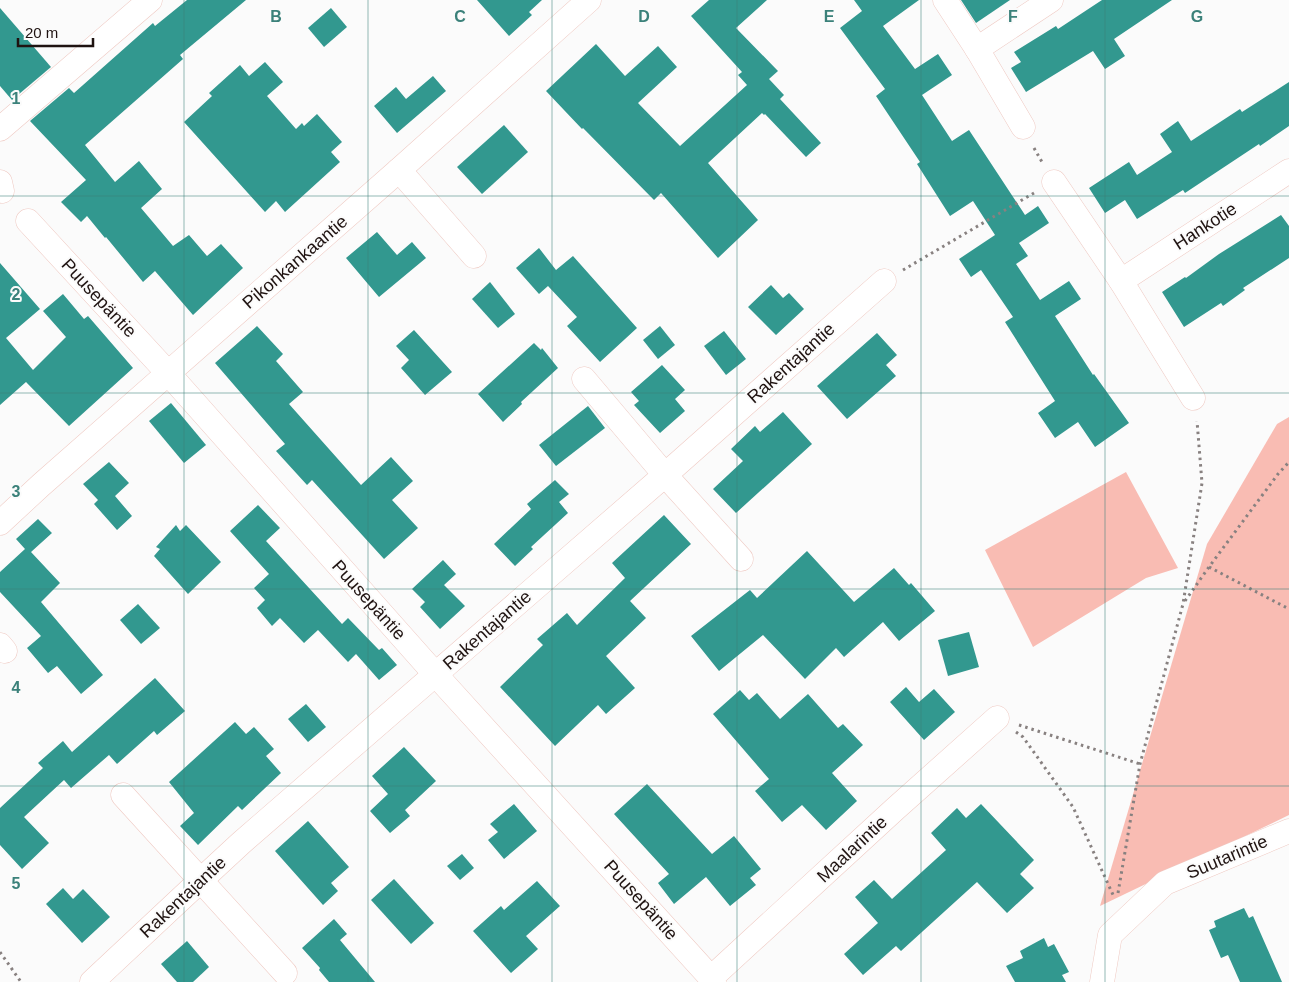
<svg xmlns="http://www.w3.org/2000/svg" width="1289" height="982" viewBox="0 0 1289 982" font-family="Helvetica,sans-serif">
	<rect width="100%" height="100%" fill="#fbfbfb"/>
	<!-- green -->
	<g fill="#f9bcb3">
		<polygon points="1289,417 1289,815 1100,906 1207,544 1277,424"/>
		<polygon points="1126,472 1178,568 1146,578 1033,647 985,550"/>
	</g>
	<!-- building -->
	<g fill="#32988f">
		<polygon points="187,0 246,0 180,55 183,59 85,145 115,182 139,161 162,189 141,208 173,246 189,235 207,256 221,244 243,268 193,315 155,271 143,282 106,237 105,238 87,216 81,222 61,202 86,180 30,121 69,88 74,93 153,23 155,26"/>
		<polygon points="477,0 542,0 529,12 532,15 509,36"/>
		<polygon points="709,0 767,0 736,28 778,71 769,79 784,95 780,99 821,143 806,157 765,114 764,115 762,113 708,163 758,220 718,258 661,193 654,200 583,128 582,129 546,91 596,44 625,76 658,46 677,67 638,103 680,146 747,85 738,75 742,72 691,16"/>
		<polygon points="854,0 919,0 883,26 915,69 938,54 952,75 922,95 952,141 969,130 1025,215 1038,206 1049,223 1019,243 1028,256 1016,264 1040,300 1069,281 1081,299 1055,316 1093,375 1094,374 1129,423 1095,447 1078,422 1055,438 1038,413 1055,401 1005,322 1013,317 981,270 971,277 959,259 995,235 973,201 950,216 917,164 920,162 876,96 885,89 840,28 862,11"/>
		<polygon points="961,0 1010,0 976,23"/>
		<polygon points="1102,0 1172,0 1114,39 1125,56 1105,69 1093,51 1026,92 1011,68 1021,62 1014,52 1056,26 1058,29"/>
		<polygon points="0,8 51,67 12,100 0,86"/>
		<polygon points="331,8 347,27 324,47 308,28"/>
		<polygon points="265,62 283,82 267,96 296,129 302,123 304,126 317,114 342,142 331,152 340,162 285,212 276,201 265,212 184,122 212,96 209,93 240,65 249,76"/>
		<polygon points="433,76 446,91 397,133 374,106 396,87 406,99"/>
		<polygon points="1289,82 1289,126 1260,146 1259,144 1185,193 1183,190 1137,219 1125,200 1105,213 1089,188 1129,162 1137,175 1172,152 1160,134 1178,121 1191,141 1240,109 1242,112"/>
		<polygon points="504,125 528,152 482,194 457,167"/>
		<polygon points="1281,215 1289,226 1289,258 1243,288 1245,290 1223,306 1221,303 1184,327 1162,292 1185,277 1186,278 1219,254"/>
		<polygon points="377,232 397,255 412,242 426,258 379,297 346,258"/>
		<polygon points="539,248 556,270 573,256 637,328 600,362 567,326 577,317 548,286 539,294 516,268"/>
		<polygon points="0,263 40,309 6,338 33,370 66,337 43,311 63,294 84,319 88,316 133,368 69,426 26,382 0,405"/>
		<polygon points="490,282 515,314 498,328 472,299"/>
		<polygon points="771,285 783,298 789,293 804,309 776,335 748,307"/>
		<polygon points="257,326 283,354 276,361 303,392 289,404 361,485 391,457 413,481 392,500 418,528 384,559 312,480 307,485 276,451 285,444 215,363"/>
		<polygon points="660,326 675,345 658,359 643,340"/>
		<polygon points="414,330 452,372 425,395 401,368 409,360 396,346"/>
		<polygon points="724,331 746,359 726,375 704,346"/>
		<polygon points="877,333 897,355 886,365 896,376 847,419 817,386"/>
		<polygon points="534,343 541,350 542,348 558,368 521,402 522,404 503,422 478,394"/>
		<polygon points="662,365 685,390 675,399 685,411 660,433 634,405 639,401 631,392"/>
		<polygon points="171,403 206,445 184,463 149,421"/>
		<polygon points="588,406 605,428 556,466 539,445"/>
		<polygon points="783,412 812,444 736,513 713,489 743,461 731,449 755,426 760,432"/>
		<polygon points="109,462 129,483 115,496 132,516 117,530 94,504 98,500 83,484"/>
		<polygon points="555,480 569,494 559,502 568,513 531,547 533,549 515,566 494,544 531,509 527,504"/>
		<polygon points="258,505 280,528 266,541 342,624 348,618 379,650 382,648 397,665 379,680 356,654 348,662 318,630 304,643 280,618 272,626 257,608 265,600 254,588 269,574 230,531"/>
		<polygon points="664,515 691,544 630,601 646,618 606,656 635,688 606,714 598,705 555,746 500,687 543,645 537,639 567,613 577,625 625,578 612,563"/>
		<polygon points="38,519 52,533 31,552 60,583 41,602 103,675 81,694 57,666 48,673 27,648 41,636 0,592 0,572 25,549 16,539"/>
		<polygon points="176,525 180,531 186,525 221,562 188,594 154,556 160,549 156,547"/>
		<polygon points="807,551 854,602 894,568 909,585 911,583 935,611 899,641 883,622 844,657 836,648 805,679 763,635 719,671 691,636 750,590 757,598"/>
		<polygon points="443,560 456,574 444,585 465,606 440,629 420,607 425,602 412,589"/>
		<polygon points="138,604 160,628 141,644 120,620"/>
		<polygon points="969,632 979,667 948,676 938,640"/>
		<polygon points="155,678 185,711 157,735 154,731 117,764 109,755 71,788 64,780 24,817 49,843 22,869 0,845 0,808 43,768 38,763 63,741 72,752"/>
		<polygon points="906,687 919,702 934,689 955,712 924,740 890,702"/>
		<polygon points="740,690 749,700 757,693 780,719 808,694 838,728 843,724 863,745 832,773 857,801 826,830 802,805 782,822 755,791 769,779 713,714"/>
		<polygon points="306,704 326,727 308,742 288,719"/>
		<polygon points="235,722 246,734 254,727 274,749 266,756 281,773 242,810 238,806 198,845 180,826 194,813 169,782"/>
		<polygon points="404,747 436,781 405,810 410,816 390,833 370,811 388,794 372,776"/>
		<polygon points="647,784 712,854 734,836 761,869 750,878 756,885 730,906 706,877 674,904 658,883 669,874 614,814"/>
		<polygon points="514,804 537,831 504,859 488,840 498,832 490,824"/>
		<polygon points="981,804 1034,860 1020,874 1034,888 1007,913 977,882 901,951 896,946 863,975 844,954 878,923 855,897 874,880 892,899 946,850 931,833 957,808 966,818"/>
		<polygon points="308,821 349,867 331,883 338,891 323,905 275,851"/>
		<polygon points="462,854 474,868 460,880 447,866"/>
		<polygon points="394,879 434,923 411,944 371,900"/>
		<polygon points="537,881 560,906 526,936 538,949 511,973 473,931 501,906 504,910"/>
		<polygon points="63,888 73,899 83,889 110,917 82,943 46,904"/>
		<polygon points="1244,908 1249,918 1253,916 1282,982 1240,982 1228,955 1221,958 1209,930 1216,927 1214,921"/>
		<polygon points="334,919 347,934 340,940 375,982 329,982 319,970 320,968 302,948"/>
		<polygon points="1044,938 1048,947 1054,944 1069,972 1062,975 1066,982 1015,982 1006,966 1023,958 1020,951"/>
		<polygon points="187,941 209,967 193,982 177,982 161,964"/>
	</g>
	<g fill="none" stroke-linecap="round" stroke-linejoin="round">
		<!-- street casing -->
		<g stroke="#efc9c2" stroke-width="25">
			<g id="street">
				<polyline points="945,0 977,49 1023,127"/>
				<polyline points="977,49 1051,0"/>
				<polyline points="0,129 150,0"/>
				<polyline points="399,170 474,256"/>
				<polyline points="0,182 2,191"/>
				<polyline points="1054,182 1121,281 1193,398"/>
				<polyline points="28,221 168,373 436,675 711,978"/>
				<polyline points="1121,281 1289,171"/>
				<polyline points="584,379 665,475 741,559"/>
				<polyline points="0,523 41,485 399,170 589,0"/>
				<polyline points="0,645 5,651"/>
				<polyline points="123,795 285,973"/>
				<polyline points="92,982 201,880 241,843 665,475 884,281"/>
				<polyline points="714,982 711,978 895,809 997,718"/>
				<polyline points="1102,982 1110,935 1165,883 1289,831"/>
			</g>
		</g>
		<!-- path -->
		<g stroke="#888180" stroke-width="3" stroke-dasharray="2.5 4" stroke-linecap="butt">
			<polyline points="1034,148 1042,162"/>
			<polyline points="903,270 1034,193"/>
			<polyline points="1209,567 1289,609"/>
			<polyline points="1185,601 1209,567 1278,474 1289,462"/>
			<polyline points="1019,725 1140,764"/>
			<polyline points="1016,732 1023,737 1073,807 1114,897"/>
			<polyline points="1118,893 1140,764 1183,604 1202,483 1197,421"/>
			<polyline points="0,952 21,982"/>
		</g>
		<!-- street -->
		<use href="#street" stroke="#fff" stroke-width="24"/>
	</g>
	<!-- grid -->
	<path fill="none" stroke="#3b817a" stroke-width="1" stroke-opacity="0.55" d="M184 0V982M368 0V982M552 0V982M737 0V982M921 0V982M1105 0V982M0 196H1289M0 393H1289M0 589H1289M0 786H1289"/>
	<g text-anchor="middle" stroke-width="4" stroke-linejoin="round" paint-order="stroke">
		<!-- street labels -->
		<g font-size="18" fill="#1f1311" stroke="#fbfbfb">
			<text transform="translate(1205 226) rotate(-33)" y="6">Hankotie</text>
			<text transform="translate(295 262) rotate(-41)" y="6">Pikonkankaantie</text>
			<text transform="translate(99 298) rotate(47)" y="6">Puusepäntie</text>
			<text transform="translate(791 363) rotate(-42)" y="6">Rakentajantie</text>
			<text transform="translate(369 600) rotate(48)" y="6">Puusepäntie</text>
			<text transform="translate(487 630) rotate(-41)" y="6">Rakentajantie</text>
			<text transform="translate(852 849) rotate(-43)" y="6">Maalarintie</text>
			<text transform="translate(1227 857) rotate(-23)" y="6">Suutarintie</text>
			<text transform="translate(183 897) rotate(-43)" y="6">Rakentajantie</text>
			<text transform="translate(641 900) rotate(48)" y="6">Puusepäntie</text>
		</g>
	</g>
	<g font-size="16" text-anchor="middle" font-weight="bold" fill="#3b817a" stroke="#fbfbfb" stroke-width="4" stroke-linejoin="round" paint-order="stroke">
		<text x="276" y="22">B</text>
		<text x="460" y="22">C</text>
		<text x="644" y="22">D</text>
		<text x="829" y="22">E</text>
		<text x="1013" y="22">F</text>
		<text x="1197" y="22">G</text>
		<text x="16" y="104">1</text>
		<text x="16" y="300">2</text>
		<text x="16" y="497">3</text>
		<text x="16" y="693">4</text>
		<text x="16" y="889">5</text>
	</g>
	<!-- scale -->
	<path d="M18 38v8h75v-8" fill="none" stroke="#1f1311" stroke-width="2.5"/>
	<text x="25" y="38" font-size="15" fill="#1f1311" stroke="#fbfbfb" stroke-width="4" paint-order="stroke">20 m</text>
</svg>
